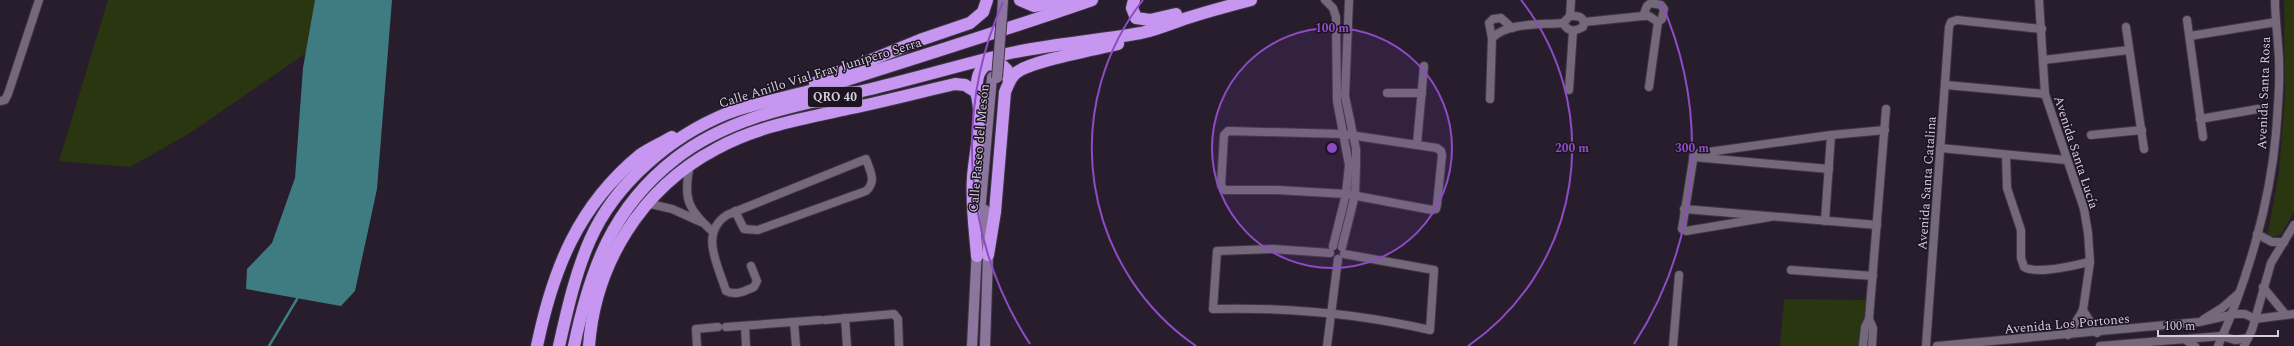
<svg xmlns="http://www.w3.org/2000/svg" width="2294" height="346" viewBox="0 0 2294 346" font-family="Spectral,serif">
	<rect width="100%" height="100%" fill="#271d2d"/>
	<!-- green -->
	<g fill="#2a360f">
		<polygon points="108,0 383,0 190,133 130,167 59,161"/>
		<polygon points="2284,0 2294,0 2294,212 2281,234 2272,238 2268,233 2279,172 2285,96"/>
		<polygon points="1784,299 1867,300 1862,346 1780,346"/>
	</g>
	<!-- water -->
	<polygon fill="#3e7c82" points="315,0 392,0 377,189 355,291 341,306 246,289 247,269 272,243 295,178 303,68"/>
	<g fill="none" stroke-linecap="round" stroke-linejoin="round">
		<!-- stream -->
		<polyline stroke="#3e7c82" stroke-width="2.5" points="269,346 297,299"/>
		<!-- street casing -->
		<g stroke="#3f3744" stroke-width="10">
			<g id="street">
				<polyline points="1325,0 1333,8 1336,17 1337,101 1349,165 1346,194 1333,246"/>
				<polyline points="2039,0 2045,94 2084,209 2088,233 2090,262 2083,310 2068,335"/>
				<path d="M1570 16C1576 16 1581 15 1584 22L1583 27C1574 32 1568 32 1563 23Z"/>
				<polyline points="1570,16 1571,0"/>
				<polyline points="1643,16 1647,6 1651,3 1661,5 1664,9 1662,19 1658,22 1649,87"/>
				<polyline points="2187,20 2203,137"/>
				<polyline points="1584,22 1643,16 1649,16 1658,22"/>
				<polyline points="2126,27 2144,149"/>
				<polyline points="2190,36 2276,22"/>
				<path d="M1492 38C1508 22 1542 25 1563 23"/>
				<polyline points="2043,60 2129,50"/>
				<polyline points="1946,85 2045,94"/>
				<polyline points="1569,90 1573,31"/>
				<polyline points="1387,93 1422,93"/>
				<polyline points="1490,99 1492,38 1489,23 1493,19 1501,18 1512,28"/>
				<polyline points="0,101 5,100 8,94 39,0"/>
				<polyline points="2200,119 2258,109"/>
				<polygon points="1228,131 1343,134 1437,148 1441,151 1442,155 1437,205 1436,209 1432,210 1346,194 1277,190 1224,190 1221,185 1224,135"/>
				<polyline points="2091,135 2142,130"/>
				<polyline points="1417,144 1424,66"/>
				<polyline points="1940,148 2066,160"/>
				<path d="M2006 155 2007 188 2021 230V258L2024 267C2038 275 2073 265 2090 262"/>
				<polyline points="1693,157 1829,169"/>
				<path d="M690 165C683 197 687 209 712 231"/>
				<polyline points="646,203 672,209 701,222"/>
				<polyline points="1684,209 1877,225"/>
				<path d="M735 211 744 229 758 230 866 191C877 181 870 171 866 159L727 215C699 233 718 265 726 291 736 296 745 291 754 287L757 281 751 266"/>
				<polyline points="1770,217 1686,231 1682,229 1694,154 1831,135 1885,130"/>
				<polyline points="1825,221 1831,135"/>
				<polyline points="2257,234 2272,242 2284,242"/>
				<polyline points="1342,247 1355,195 1356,166 1356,149 1345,96 1349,0"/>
				<path d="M1330 253 1273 249 1217 251 1213 309C1288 307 1356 313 1430 330L1434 270 1344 254"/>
				<polyline points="1791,270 1873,276"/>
				<polyline points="2263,287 2286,315"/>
				<polyline points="2083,310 2097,333"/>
				<polyline points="845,318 847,346"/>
				<polyline points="1869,319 1873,328 1872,346"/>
				<polyline points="2204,319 2222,308 2238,294"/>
				<polyline points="825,320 894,314 898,319 899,346"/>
				<polyline points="794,322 796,346"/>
				<polyline points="745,326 746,346"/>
				<polyline points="726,327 820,320"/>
				<polyline points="2184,339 2195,346"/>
				<polyline points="697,346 696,329 718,327"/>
				<polyline points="1327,346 1338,259"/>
				<polyline points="1673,346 1679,275"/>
				<polyline points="1863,346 1865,327 1869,319 1886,109"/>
				<polyline points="1926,346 1949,27 1951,22 1957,20 2042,29"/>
				<polyline points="1937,346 2199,322 2235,314 2245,314 2255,319 2294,314"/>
				<polyline points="2100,346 2222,336 2235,340 2248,338"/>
				<path d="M2218 346C2247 282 2270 203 2276 133 2278 105 2281 74 2278 45 2277 30 2275 15 2275 0"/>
				<polyline points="2244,346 2252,330 2271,263 2294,225"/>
			</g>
		</g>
		<!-- secondary casing -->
		<g stroke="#3f3744" stroke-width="12">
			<g id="secondary">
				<polyline points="1002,15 1003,0"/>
				<polyline points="985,210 988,255 985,346"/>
				<polyline points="979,224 992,77"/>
				<polyline points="972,346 977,248"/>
			</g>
		</g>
		<!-- highway casing -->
		<g stroke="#3f3744" stroke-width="14">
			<g id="highway">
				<polyline points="1020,0 1034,6 1068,0"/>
				<polyline points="1134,0 1132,8 1136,18 1150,20 1176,14"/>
				<polyline points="815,83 920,40 970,23 983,12 987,0"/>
				<path d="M976 92C977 80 977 71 987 64L1003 66 1007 70 1009 82"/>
				<path d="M988 255 995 212 1005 92C1008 85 1010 78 1016 73 1029 61 1098 49 1118 44"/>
				<path d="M537 346C553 269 578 206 640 155 650 148 662 143 672 137"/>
				<path d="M559 346C567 311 575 274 590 240 615 183 671 136 728 113 761 101 797 96 831 85 918 57 1006 30 1092 0"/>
				<path d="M574 346C590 270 612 208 675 159 731 115 803 104 871 89 916 78 961 65 1006 54 1050 44 1096 41 1141 33 1155 30 1170 24 1184 19 1206 12 1228 6 1251 0"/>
				<path d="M589 346C595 263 642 188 716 149 757 126 806 118 852 108 886 101 920 92 955 84L965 85 976 92C984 119 975 150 973 177 971 204 975 230 977 256"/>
			</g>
		</g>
		<!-- street -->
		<use href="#street" stroke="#74687a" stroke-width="8"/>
		<!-- secondary -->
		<use href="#secondary" stroke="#8d769e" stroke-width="10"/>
		<!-- highway -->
		<use href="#highway" stroke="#c796f1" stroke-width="12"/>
		<!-- secondary-bridge casing -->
		<g stroke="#3f3744" stroke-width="12" stroke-linecap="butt">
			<polyline id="secondary-bridge" points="997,78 1002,15"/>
		</g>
		<!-- secondary-bridge -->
		<use href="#secondary-bridge" stroke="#8d769e" stroke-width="10"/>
	</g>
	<!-- distance rings -->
	<circle cx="1332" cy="148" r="120" fill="#8d4cc4" fill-opacity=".12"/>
	<g fill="none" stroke="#8d4cc4" stroke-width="2">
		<circle cx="1332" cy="148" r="120"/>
		<path d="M1196 346A240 240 0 0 1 1143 0M1521 0A240 240 0 0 1 1468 346"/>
		<path d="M1030 344A360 360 0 0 1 1003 2M1661 2A360 360 0 0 1 1634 344"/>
	</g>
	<g text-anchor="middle" stroke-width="3" stroke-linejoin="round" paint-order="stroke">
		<!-- shield labels -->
		<rect fill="#1d1423" stroke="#9e96a2" stroke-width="1" x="808" y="87" width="54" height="20" rx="3"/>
		<g font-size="12" font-weight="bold" fill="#d5ced9">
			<text x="835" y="101">QRO 40</text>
		</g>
		<!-- street labels -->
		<g font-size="13" fill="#d5ced9" stroke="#1d1423">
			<text transform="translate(820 72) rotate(-17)" y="5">Calle Anillo Vial Fray Junípero Serra</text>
			<text transform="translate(2263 93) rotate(-88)" y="5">Avenida Santa Rosa</text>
			<text transform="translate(978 148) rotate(-85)" y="5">Calle Paseo del Mesón</text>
			<text transform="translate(2077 152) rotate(72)" y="5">Avenida Santa Lucía</text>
			<text transform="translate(1926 183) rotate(-86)" y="5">Avenida Santa Catalina</text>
			<text transform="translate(2067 323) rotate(-5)" y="5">Avenida Los Portones</text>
		</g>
	</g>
	<circle cx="1332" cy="148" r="6" fill="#8d4cc4" stroke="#1d1423" stroke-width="2"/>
	<g font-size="12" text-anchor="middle" font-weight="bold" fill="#8d4cc4" stroke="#1d1423" stroke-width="3" stroke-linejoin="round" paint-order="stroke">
		<text x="1332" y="32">100 m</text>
		<text x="1572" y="152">200 m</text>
		<text x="1692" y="152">300 m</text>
	</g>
	<!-- scale -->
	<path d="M2158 330v6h120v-6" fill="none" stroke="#d5ced9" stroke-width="2"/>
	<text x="2164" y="330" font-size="12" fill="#d5ced9" stroke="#1d1423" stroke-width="3" paint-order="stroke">100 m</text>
</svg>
